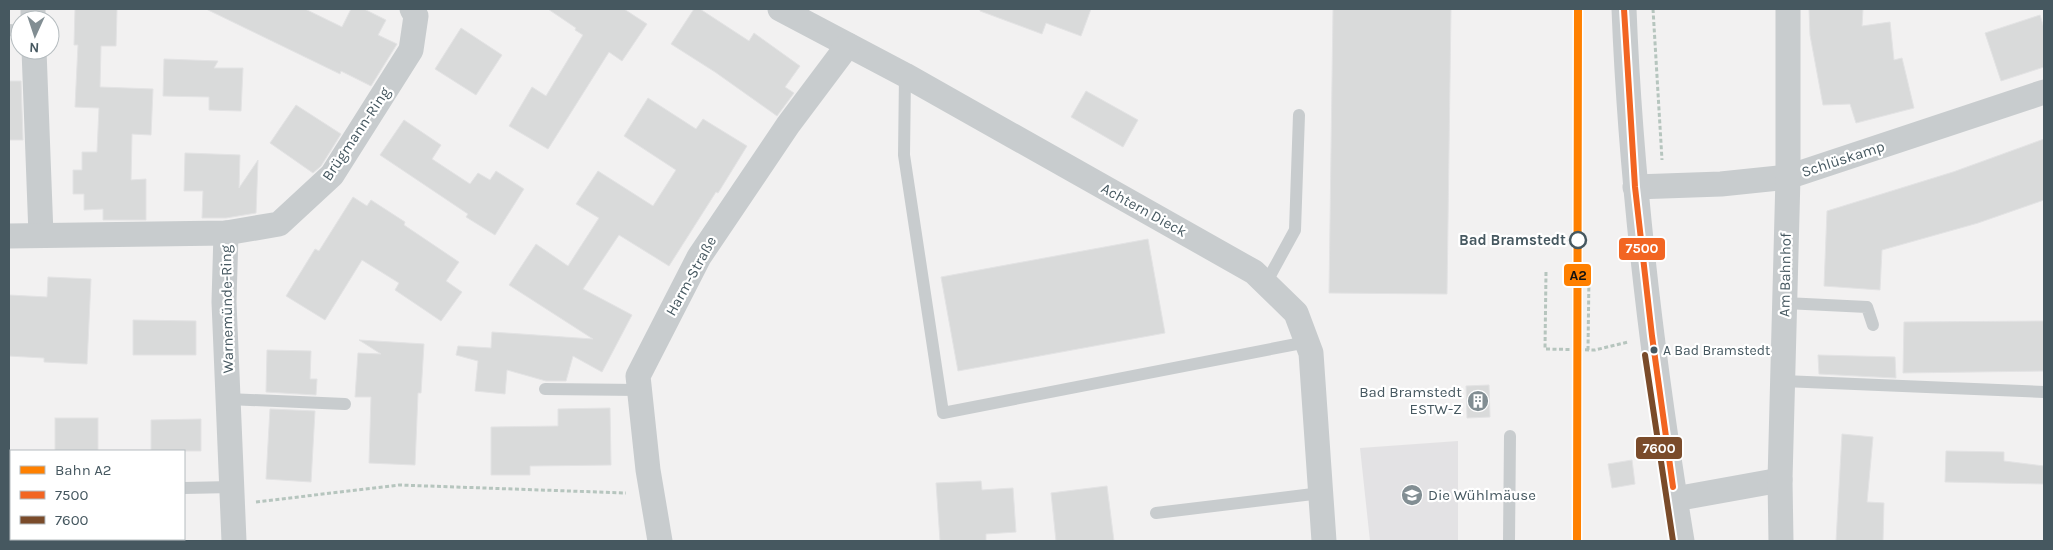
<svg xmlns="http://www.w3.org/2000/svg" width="2053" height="550" viewBox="0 0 2053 550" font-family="Karla,sans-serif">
	<rect width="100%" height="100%" fill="#f2f1f1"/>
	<!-- education -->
	<polygon fill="#e3e2e4" points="1458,441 1458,541 1370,541 1360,448"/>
	<!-- building -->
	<g fill="#d9dada" stroke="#e3e3e4">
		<polygon points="75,9 117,9 116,46 101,46 100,87 153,89 151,135 132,134 131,180 146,179 146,220 103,220 103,209 84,210 84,194 73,194 73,170 82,170 82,152 97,152 99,108 75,107 78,45 74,45"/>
		<polygon points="206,9 305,9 342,27 351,9 364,9 386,20 378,35 397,44 371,86 341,71 340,74"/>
		<polygon points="548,9 624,9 647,24 622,61 609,52 548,149 509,126 532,87 546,96 583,35 575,30 576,28"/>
		<polygon points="694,9 700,9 749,41 754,33 800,66 785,87 794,93 777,116 715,72 671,44"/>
		<polygon points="980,9 1091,9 1081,36 1046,23 1042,34 980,11"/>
		<polygon points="1333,9 1451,9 1447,294 1329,293"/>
		<polygon points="1809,9 1863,9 1862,26 1890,22 1894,60 1902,58 1914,108 1856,123 1850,104 1823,105 1810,35"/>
		<polygon points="2040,15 2044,28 2044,67 2001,81 1985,33"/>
		<polygon points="461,28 502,55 476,95 435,69"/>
		<polygon points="164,59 218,61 214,68 243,68 241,111 209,110 209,97 163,96"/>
		<polygon points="9,81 21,81 23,140 9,140"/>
		<polygon points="1086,91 1138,120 1123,147 1071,117"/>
		<polygon points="648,98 696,129 703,119 747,146 718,193 716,192 669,266 619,235 583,289 632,315 602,372 573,356 566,381 546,381 507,370 505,394 475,391 478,361 456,355 458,346 491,348 492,332 593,339 509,285 536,244 568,266 599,218 576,204 598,171 653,206 676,170 624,136"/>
		<polygon points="296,105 341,134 321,166 313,173 270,143"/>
		<polygon points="404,120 441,145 432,159 470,184 478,173 490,180 496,171 524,189 495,235 466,217 468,214 380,155"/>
		<polygon points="2044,139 2044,200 1978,223 1882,250 1880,290 1824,286 1827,211 1953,172"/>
		<polygon points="185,153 240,155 239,188 258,160 256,213 226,218 202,218 203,191 184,191"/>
		<polygon points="353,197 367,206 371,200 405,222 404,225 459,262 446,281 462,292 441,321 395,290 399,283 362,260 325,320 286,296 315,249 319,251"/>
		<polygon points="1148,239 1165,333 958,371 941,277"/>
		<polygon points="48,277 91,279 87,364 44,362 44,358 9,356 9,295 47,297"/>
		<polygon points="133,320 196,321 196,355 133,355"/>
		<polygon points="2044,321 2044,371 1903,373 1904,322"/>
		<polygon points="359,340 424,344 421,393 418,393 415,465 369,463 371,397 355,397 358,353 381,354"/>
		<polygon points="267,350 311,351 310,379 317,379 316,395 266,392"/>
		<polygon points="1818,355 1895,357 1896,378 1819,374"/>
		<polygon points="1489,385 1490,417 1467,418 1466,386"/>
		<polygon points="610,408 611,465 530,466 530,475 491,475 491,427 558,426 558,409"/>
		<polygon points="270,409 315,411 311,482 266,479"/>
		<rect x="55" y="418" width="43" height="33"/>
		<polygon points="201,419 201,451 151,451 151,420"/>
		<polygon points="1842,434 1873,437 1867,502 1884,503 1883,541 1836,541"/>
		<polygon points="1946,451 2004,452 2004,461 2044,466 2044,484 1945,482"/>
		<polygon points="1632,460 1635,484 1612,488 1608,464"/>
		<polygon points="981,481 982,490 1013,488 1016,532 986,534 986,541 940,541 936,483"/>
		<polygon points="1107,486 1114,541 1056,541 1051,493"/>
	</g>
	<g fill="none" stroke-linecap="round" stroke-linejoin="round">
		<!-- path -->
		<g stroke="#b6c5be" stroke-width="3" stroke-dasharray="4 2.5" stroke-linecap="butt">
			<polyline points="1653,9 1662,160"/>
			<polyline points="1546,272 1545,349 1595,350 1628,342"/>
			<polyline points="1588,350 1589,275"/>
			<polyline points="256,502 399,485 626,493"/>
		</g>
		<!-- service -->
		<g stroke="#c8ccce" stroke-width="12">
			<polyline points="9,30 20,31"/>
			<polyline points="905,75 904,155 943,413 1307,342"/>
			<polyline points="1266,283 1295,230 1299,115"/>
			<polyline points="1785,303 1867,307 1873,325"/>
			<polyline points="1783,381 2044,392"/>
			<polyline points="545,389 639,390"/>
			<polyline points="228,399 345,404"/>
			<polyline points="184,488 232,487"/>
			<polyline points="1156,513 1321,493"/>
			<polyline points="1509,541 1510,436"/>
		</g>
		<!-- minor -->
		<g stroke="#c8ccce" stroke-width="25">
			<polyline points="33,9 33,20"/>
			<polyline points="780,9 905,75 1254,272 1296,313 1311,353 1324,541"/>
			<path d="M1624 9C1631 187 1653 365 1682 541"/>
			<polyline points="34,50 41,235"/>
			<polyline points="1635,187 1721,184 1788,177 2044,92"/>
			<polyline points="226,233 224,302 234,541"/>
			<polyline points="9,236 226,233 279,224 332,175 411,50 416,16 412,9"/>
			<polyline points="1675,499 1780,480"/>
			<polyline points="660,541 648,470 638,376 699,257 788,125 848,45"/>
			<polyline points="1781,541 1780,480 1788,177 1788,9"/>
		</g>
		<!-- bus-1 casing -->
		<g stroke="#fff" stroke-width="10">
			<polyline id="bus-1" points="1624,9 1635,187 1652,336 1673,487"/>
		</g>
		<!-- bus-2 casing -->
		<g stroke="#fff" stroke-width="10">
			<polyline id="bus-2" points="1645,355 1673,541"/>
		</g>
		<!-- bus-1 -->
		<use href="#bus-1" stroke="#f26522" stroke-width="6"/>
		<!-- bus-2 -->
		<use href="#bus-2" stroke="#7a4b2a" stroke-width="6"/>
		<!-- rail-1 casing -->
		<g stroke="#fff" stroke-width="11">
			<polyline id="rail-1" points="1577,541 1578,9"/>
		</g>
		<!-- rail-1 -->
		<use href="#rail-1" stroke="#ff8000" stroke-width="8"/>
	</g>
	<!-- icons -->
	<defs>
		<g id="building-disc" transform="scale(1.125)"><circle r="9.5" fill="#828e93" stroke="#fff"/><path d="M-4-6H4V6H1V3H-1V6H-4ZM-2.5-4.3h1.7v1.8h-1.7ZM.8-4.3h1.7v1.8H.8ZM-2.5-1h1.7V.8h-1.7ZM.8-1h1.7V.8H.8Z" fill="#fff"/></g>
		<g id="school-disc" transform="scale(1.125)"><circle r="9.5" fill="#828e93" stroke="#fff"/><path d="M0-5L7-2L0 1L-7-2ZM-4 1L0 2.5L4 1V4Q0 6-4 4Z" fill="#fff"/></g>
	</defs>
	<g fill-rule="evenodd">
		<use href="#building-disc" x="1478" y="401"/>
		<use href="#school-disc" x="1412" y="495"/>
	</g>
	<!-- markers -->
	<circle fill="#fff" stroke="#465860" stroke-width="2.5" cx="1578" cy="240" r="8"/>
	<circle fill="#465860" stroke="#fff" stroke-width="2" cx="1654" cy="350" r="4.5"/>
	<g text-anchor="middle" stroke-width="4.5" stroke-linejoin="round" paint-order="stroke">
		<!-- bus labels -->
		<g font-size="14" fill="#465860" stroke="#fff" text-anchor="start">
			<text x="1663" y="355">A Bad Bramstedt</text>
		</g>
		<!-- street labels -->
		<g font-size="15" fill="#465860" stroke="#fff">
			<text transform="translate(356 134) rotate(-56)" y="5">Brügmann-Ring</text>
			<text transform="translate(1843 159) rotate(-18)" y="5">Schlüskamp</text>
			<text transform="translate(1144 210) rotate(29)" y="5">Achtern Dieck</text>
			<text transform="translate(1785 275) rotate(-89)" y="5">Am Bahnhof</text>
			<text transform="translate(691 276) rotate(-61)" y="5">Harm-Straße</text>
			<text transform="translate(227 309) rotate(-91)" y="5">Warnemünde-Ring</text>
		</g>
		<!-- stop labels -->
		<g font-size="15" font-weight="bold" fill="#465860" stroke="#fff" text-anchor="end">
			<text x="1566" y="245">Bad Bramstedt</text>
		</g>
		<!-- poi labels -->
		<g font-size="15" fill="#465860" stroke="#fff" text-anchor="end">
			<text x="1462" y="397">Bad Bramstedt<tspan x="1462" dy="17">ESTW-Z</tspan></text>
			<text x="1428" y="500" text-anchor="start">Die Wühlmäuse</text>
		</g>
	</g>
	<g stroke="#fff" stroke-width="2">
		<rect x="1618" y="237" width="48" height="24" rx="5" fill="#f26522"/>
		<rect x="1563" y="263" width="29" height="24" rx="5" fill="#ff8000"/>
		<rect x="1635" y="436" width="48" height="24" rx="5" fill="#7a4b2a"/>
	</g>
	<g font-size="14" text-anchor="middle" font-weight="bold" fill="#fff">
		<text x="1642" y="253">7500</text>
		<text x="1659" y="453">7600</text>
	</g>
	<g font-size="14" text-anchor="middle" font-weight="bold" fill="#111">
		<text x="1578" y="280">A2</text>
	</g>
	<!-- border -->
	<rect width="2053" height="550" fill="none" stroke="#465860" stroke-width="20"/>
	<!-- legend -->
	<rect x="10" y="450" width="175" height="90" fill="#ffffff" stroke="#b5bcbf"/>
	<rect x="20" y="466" width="25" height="8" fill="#ff8000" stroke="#b5bcbf"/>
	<text x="55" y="475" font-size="15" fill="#465860">Bahn A2</text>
	<rect x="20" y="491" width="25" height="8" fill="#f26522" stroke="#b5bcbf"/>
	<text x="55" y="500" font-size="15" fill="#465860">7500</text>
	<rect x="20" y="516" width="25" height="8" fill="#7a4b2a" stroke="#b5bcbf"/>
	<text x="55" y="525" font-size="15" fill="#465860">7600</text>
	<!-- north arrow -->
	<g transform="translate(35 35) rotate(183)"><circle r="24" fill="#ffffff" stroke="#b5bcbf"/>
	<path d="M0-4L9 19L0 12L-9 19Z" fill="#828e93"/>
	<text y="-8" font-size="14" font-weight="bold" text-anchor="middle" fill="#465860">N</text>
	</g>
</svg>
